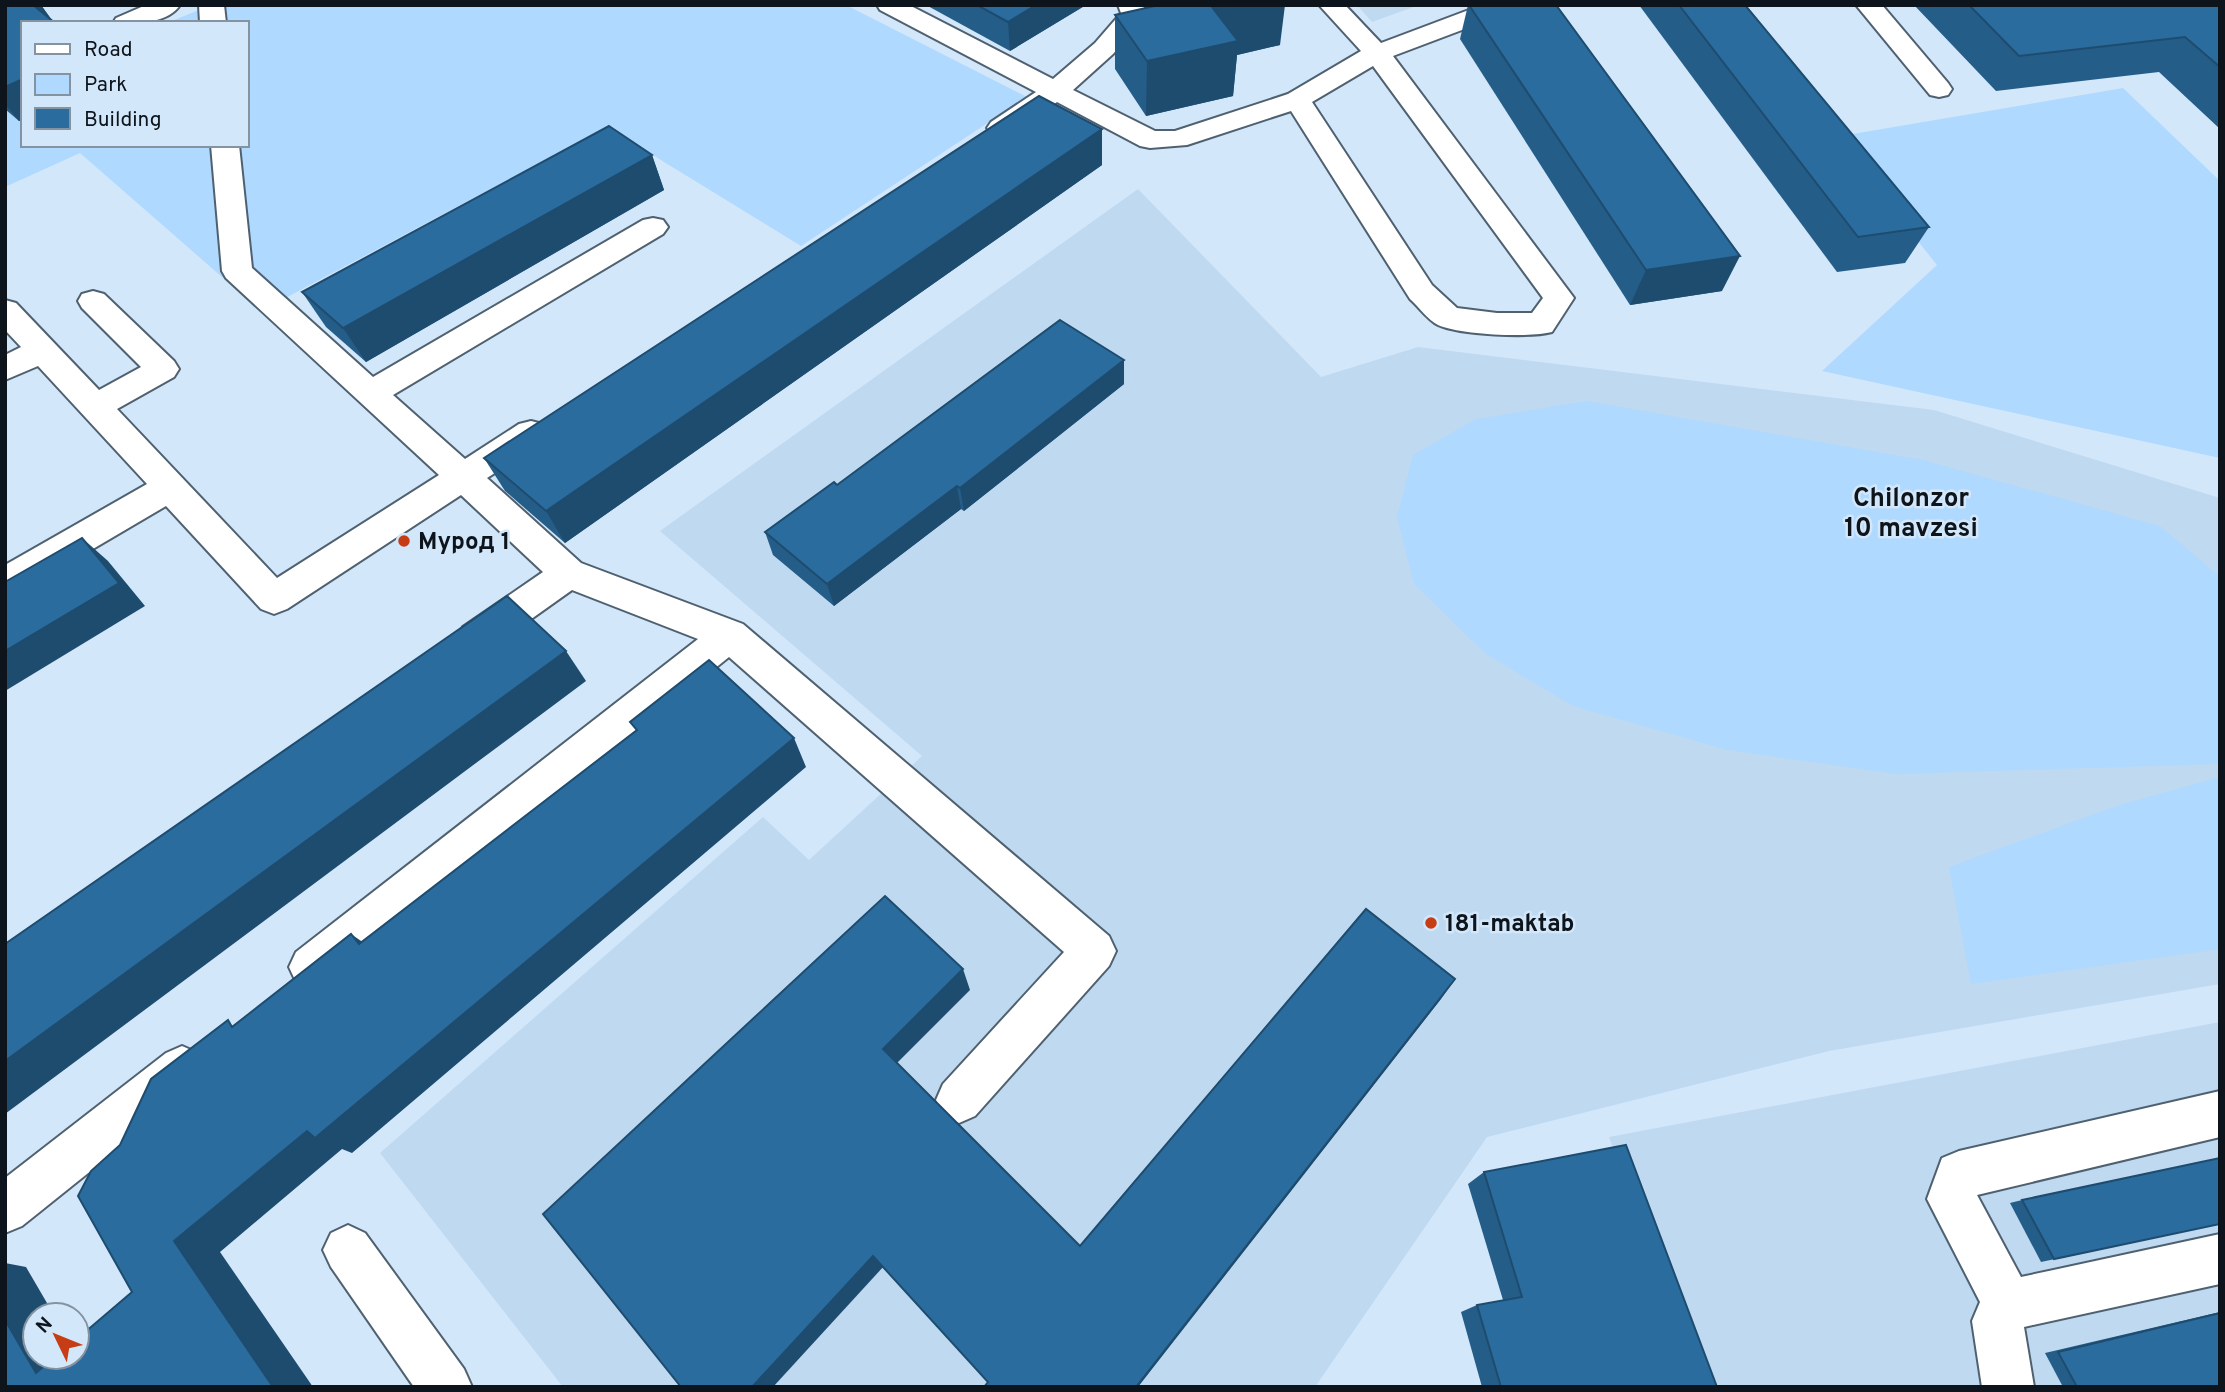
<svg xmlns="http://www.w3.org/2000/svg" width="2225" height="1392" viewBox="0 0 2225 1392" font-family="Overpass,sans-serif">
	<rect width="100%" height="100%" fill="#d3e7fa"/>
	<!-- built -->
	<g fill="#bfd9f0">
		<polygon points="1357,5 1419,5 1372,22"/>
		<polygon points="1138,189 1321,377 1418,347 1934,410 2220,498 2220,984 1829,1051 1487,1137 1315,1387 563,1387 380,1153 763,817 809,860 922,756 660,531"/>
		<polygon points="2220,1022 2220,1387 1701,1387 1609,1137"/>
	</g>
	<!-- green -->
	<g fill="#afd9fe">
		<polygon points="211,5 846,5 1027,97 801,246 607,127 261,311 80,153 5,187 5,88 23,81 23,145 247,145 247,23 167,23"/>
		<polygon points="2123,88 2220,181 2220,458 1822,371 1937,265 1835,137"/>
		<polygon points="1587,401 1923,460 2160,526 2220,577 2220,764 1896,774 1728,750 1573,706 1486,654 1414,584 1397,517 1413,455 1476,419"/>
		<polygon points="2220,777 2220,949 1971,984 1949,867 2119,805"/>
	</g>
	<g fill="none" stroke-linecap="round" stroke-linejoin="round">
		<!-- minor casing -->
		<g stroke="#4f6170" stroke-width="4">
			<g id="minor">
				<path d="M146 5H180C167 25 134 23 113 23L116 18Z"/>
				<polygon points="199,5 224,5 226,23 200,23"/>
				<path d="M877 5H909L1053 79 1095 43 1121 13 1118 5H1143L1147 14 1113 54 1073 90 1155 131H1175L1288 94 1361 51 1319 5H1345L1381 43 1482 5H1518L1515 10 1393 56 1574 298 1552 332C1529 338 1460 335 1438 325 1428 320 1419 307 1410 299L1291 111 1187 145 1150 148 1140 146 1057 102C1039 116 1015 140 991 134L987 128 991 122 1036 92 880 10ZM1373 66 1543 298 1532 313H1497L1457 308 1432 285 1312 102Z"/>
				<polygon points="1856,5 1882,5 1948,83 1952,89 1948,95 1939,97 1930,95"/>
				<polygon points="211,145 239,145 252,268 373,377 643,220 653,218 663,220 668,227 663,234 393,395 465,459 519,424 531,421 543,424 548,433 543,442 487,478 581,563 743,624 1109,936 1116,951 1109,966 975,1116 959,1123 943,1116 936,1100 943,1084 1064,952 729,657 326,982 311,988 296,982 289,967 296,952 698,639 572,590 489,649 476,653 463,649 457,638 463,627 543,572 461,495 287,609 274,614 261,609 166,506 18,593 5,597 5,565 147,484 38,366 5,380 5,355 21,347 5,330 5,300 16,303 99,390 141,367 82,308 78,301 82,294 93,291 104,294 174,361 179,369 174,377 117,409 277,578 439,475 226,278 222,271"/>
				<polygon points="182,1046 198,1053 205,1069 198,1085 22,1226 5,1233 5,1178 166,1053"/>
				<polygon points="2220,1091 2220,1137 1977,1195 2021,1277 2220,1234 2220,1284 2024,1327 2034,1387 1982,1387 1972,1321 1980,1302 1927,1199 1942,1158 1959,1151"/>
				<polygon points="348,1225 365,1233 464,1369 472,1387 414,1387 331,1267 323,1250 331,1233"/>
			</g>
		</g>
		<!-- minor -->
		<use href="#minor" fill="#fff" fill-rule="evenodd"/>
	</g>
	<!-- wall -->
	<g fill="#255d89">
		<polygon points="5,5 41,5 53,22 23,23 23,120 19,121 5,109"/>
		<polygon points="926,5 1086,5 1010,51"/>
		<polygon points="1468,5 1556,5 1722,291 1630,305 1460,39"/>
		<polygon points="1639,5 1745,5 1929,227 1905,263 1837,272"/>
		<polygon points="1914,5 2220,5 2220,129 2159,72 1996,91"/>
		<polygon points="1115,15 1280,45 1237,55 1233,96 1146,116 1115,69"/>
		<polygon points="1102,129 1102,165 565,543 505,491 484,458"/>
		<polygon points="652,155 664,190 366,362 326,327 302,292"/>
		<polygon points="1124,360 1124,384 964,511 961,509 834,606 773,555 765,532 837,485"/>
		<polygon points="1484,1172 1717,1387 1482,1387 1461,1312 1477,1305 1503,1300 1468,1184"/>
		<polygon points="2022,1200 2220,1224 2041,1262 2010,1203"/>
		<polygon points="2220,1312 2220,1387 2063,1387 2045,1353"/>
	</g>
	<!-- shaded-wall -->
	<g fill="#1e4c6f">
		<polygon points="29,5 41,5 54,23"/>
		<polygon points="1036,5 1086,5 1010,51 1008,22"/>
		<polygon points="1220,5 1285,5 1280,45 1237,55 1233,96 1146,116 1147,61 1212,7"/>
		<polygon points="23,79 23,120 19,121 5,104 5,87"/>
		<polygon points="1102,129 1102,165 565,543 546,511"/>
		<polygon points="652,155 664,190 366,362 343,328"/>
		<polygon points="1740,256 1722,291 1630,305 1646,270"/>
		<polygon points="1124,360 1124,384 964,511 960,488"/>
		<polygon points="957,486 961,509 834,606 827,584"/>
		<polygon points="82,538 108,561 145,606 5,691 5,651"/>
		<polygon points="566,651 586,681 5,1114 5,1061"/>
		<polygon points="794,738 806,767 352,1153 342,1149 220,1252 313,1387 273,1387 174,1241 307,1131"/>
		<polygon points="351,934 384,957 359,944"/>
		<polygon points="963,969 970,990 893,1067 883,1049"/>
		<polygon points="1455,979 1441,999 1138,1387 1136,1387"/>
		<polygon points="873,1256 884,1266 773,1387 752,1387"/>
		<polygon points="5,1263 26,1267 54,1315 35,1315 35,1357 77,1357 36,1373 5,1320"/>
	</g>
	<!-- building -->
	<g fill="#2b6c9f" stroke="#1e4c6f" stroke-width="2">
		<polygon points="5,5 33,5 55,23 23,23 23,79 5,87"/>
		<polygon points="977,5 1036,5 1008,22"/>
		<polygon points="1159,5 1220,5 1212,7 1238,41 1147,61 1115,15"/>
		<polygon points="1469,5 1556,5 1740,256 1646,270"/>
		<polygon points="1679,5 1745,5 1929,227 1858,237"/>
		<polygon points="1969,5 2220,5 2220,67 2185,37 2019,56"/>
		<polygon points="1039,96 1102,129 546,511 484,458"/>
		<polygon points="609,126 652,155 343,328 302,292"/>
		<polygon points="1060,320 1124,360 960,488 957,486 827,584 765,532 834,482 837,485"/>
		<polygon points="82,538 119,583 5,651 5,582"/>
		<polygon points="507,596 566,651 5,1061 5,944"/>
		<polygon points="709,660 794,738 315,1138 307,1131 174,1241 273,1387 5,1387 5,1320 36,1373 55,1357 77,1357 77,1339 132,1292 78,1196 91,1171 120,1145 151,1079 228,1020 232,1027 351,934 359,944 637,730 630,722"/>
		<polygon points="885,896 963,969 883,1049 1080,1246 1366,909 1455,979 1136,1387 984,1387 988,1382 873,1256 752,1387 681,1387 543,1214"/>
		<polygon points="1626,1145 1717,1387 1501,1387 1477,1305 1522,1297 1484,1172"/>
		<polygon points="2220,1158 2220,1224 2054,1259 2022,1200"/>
		<polygon points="2220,1313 2220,1387 2077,1387 2058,1352"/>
	</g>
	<!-- markers -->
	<g fill="#c63d15" stroke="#d3e7fa" stroke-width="2.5">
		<circle cx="404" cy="541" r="7"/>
		<circle cx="1431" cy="923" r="7"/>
	</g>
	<g text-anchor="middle" stroke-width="5" stroke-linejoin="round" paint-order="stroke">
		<!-- poi labels -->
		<g font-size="24" font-weight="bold" fill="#0d141b" stroke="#d3e7fa" text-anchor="start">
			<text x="418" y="549">Мурод 1</text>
			<text x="1445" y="931">181-maktab</text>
		</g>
		<!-- neighbourhood labels -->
		<g font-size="26" font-weight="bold" fill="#0d141b" stroke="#d3e7fa">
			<text x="1911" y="506">Chilonzor<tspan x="1911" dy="30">10 mavzesi</tspan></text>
		</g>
	</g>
	<!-- border -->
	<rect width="2225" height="1392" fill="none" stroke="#0d141b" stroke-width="14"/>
	<!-- legend -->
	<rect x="21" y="21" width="228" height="126" fill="#d3e7fa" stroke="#8493a1" stroke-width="2"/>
	<rect x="35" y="44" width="35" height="10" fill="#ffffff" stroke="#8493a1" stroke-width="2"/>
	<text x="84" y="56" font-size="21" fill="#0d141b">Road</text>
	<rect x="35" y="74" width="35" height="21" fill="#afd9fe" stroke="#8493a1" stroke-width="2"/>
	<text x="84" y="91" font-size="21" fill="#0d141b">Park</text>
	<rect x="35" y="108" width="35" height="21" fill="#2b6c9f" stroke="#8493a1" stroke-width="2"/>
	<text x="84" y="126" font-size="21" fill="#0d141b">Building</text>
	<!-- north arrow -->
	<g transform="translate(56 1336) rotate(313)"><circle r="33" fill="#d3e7fa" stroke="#8493a1" stroke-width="2"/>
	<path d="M0-5L12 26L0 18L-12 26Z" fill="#c63d15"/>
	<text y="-10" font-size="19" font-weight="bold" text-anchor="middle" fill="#0d141b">N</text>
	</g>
</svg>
